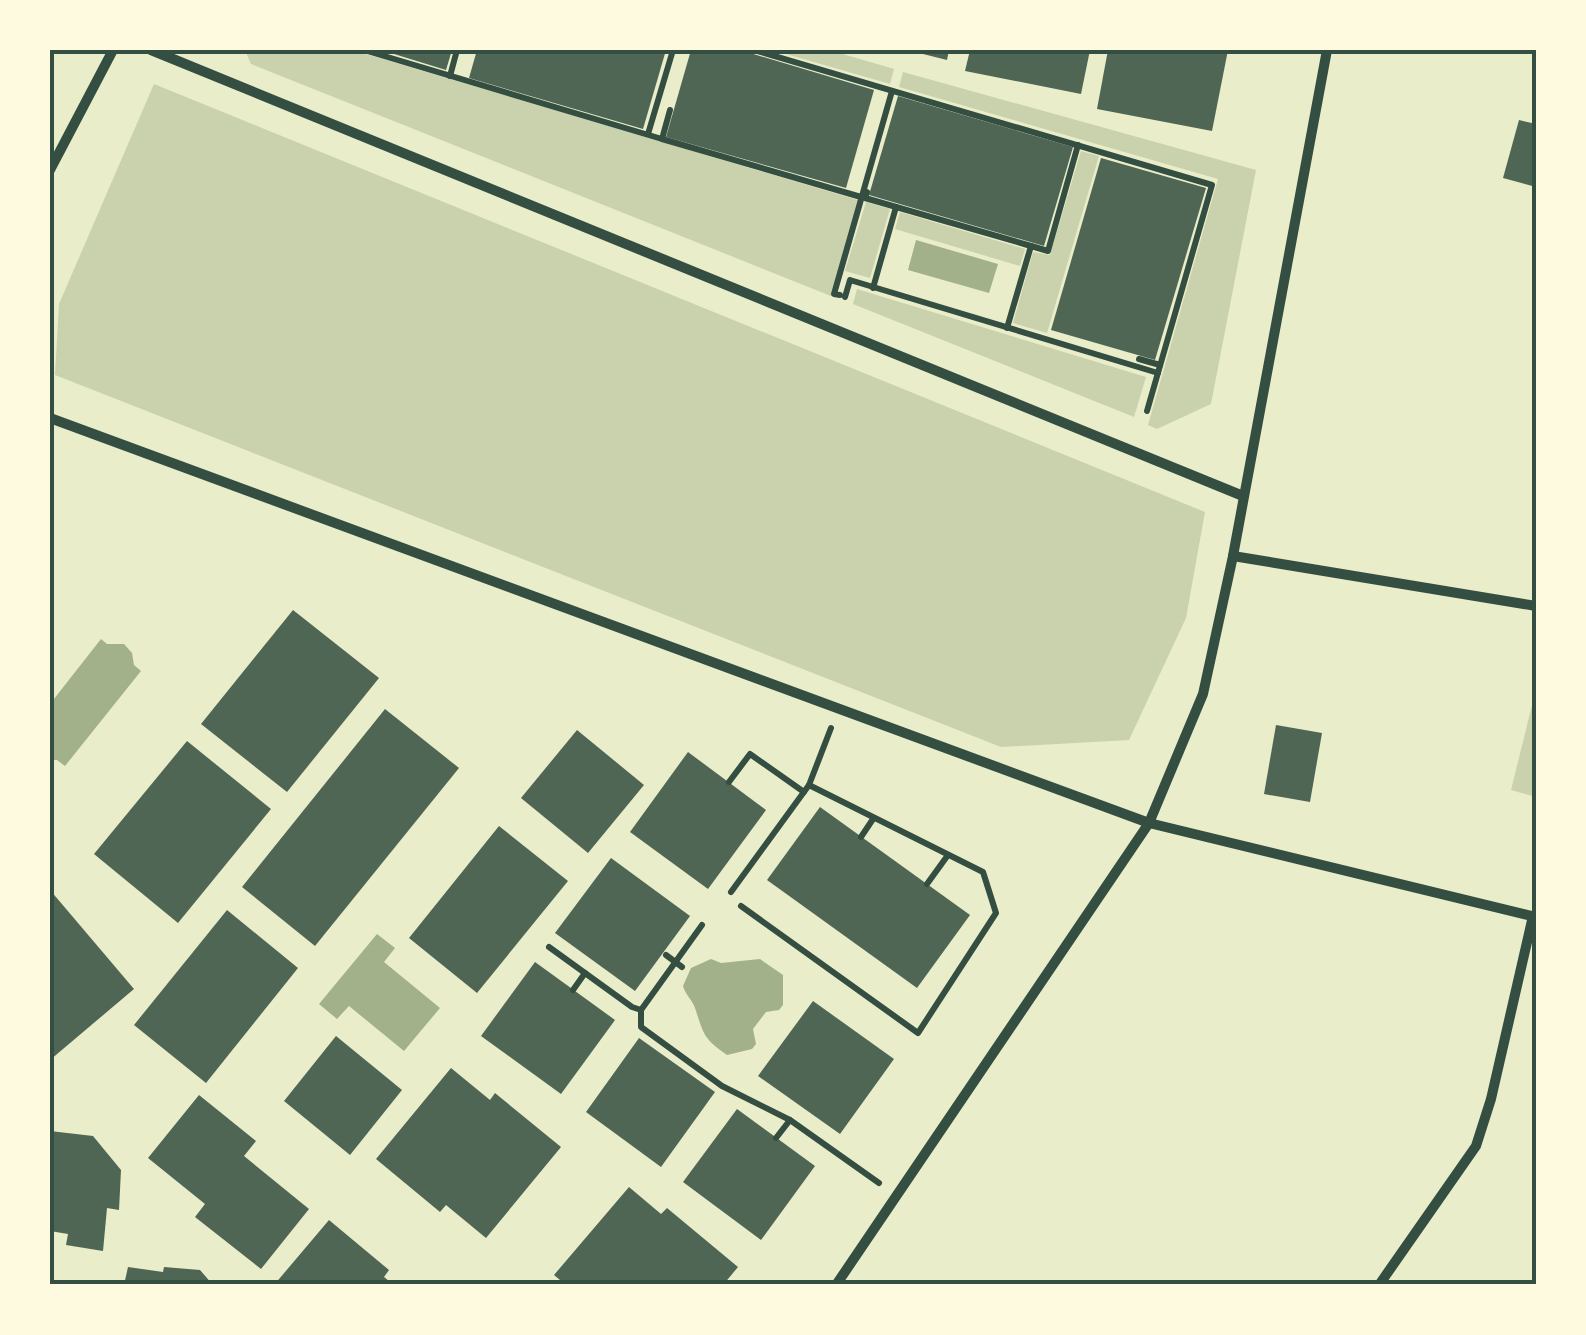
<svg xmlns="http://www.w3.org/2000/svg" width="1586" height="1335" viewBox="0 0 1586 1335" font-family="'Golos Text',sans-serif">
	<rect width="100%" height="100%" fill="#e9edc9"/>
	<!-- green -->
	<g fill="#cad2ad">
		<polygon points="245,50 352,50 858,200 831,296 251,64"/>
		<polygon points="772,50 829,50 894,69 890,84"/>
		<polygon points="903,72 1256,170 1211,404 1157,429 1148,425 1218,179 899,87"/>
		<polygon points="154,84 1205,512 1186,618 1129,740 1001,747 55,375 59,304"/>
		<polygon points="1081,151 1099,156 1047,333 1013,323 1033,252 1050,255"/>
		<polygon points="866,202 890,209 870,278 845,271"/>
		<polygon points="900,212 1025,249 1020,266 895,229"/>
		<polygon points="857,289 1146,377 1134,417 853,304"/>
		<polygon points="1536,689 1536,797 1511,790"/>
	</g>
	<!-- water -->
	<g fill="#a3b18a">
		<polygon points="916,240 998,264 989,293 908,270"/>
		<polygon points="101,639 107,644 124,644 132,653 134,665 141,671 65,766 57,760 50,760 50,704"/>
		<polygon points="377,934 395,948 384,962 440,1008 404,1051 349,1006 337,1019 319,1004"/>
		<path d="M711 959 721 963 760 959 783 975V1005L779 1010 766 1012 753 1029 756 1044 752 1049 727 1055C703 1038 704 1035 695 1008 692 999 686 996 683 986L691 968Z"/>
	</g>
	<!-- building -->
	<g fill="#4f6655">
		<polygon points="381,50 452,50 446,70"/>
		<polygon points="477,50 666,50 643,129 469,78"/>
		<polygon points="691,50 740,50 874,90 846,188 666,137"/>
		<polygon points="907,50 949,50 947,60"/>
		<polygon points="970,50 1090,50 1081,94 965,71"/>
		<polygon points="1108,50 1228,50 1212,131 1097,109"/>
		<polygon points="898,96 1073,147 1044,246 869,195"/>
		<polygon points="1519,120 1536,124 1536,187 1503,178"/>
		<polygon points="1101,158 1206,188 1155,360 1051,330"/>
		<polygon points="293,610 379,678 287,792 201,724"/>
		<polygon points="385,709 459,768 315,946 242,887"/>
		<polygon points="1276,725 1322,733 1310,802 1264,794"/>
		<polygon points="577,730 644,785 588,853 521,798"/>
		<polygon points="187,741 271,809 178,923 94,854"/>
		<polygon points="688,752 766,810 708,889 630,832"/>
		<polygon points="820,807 970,915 917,988 767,880"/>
		<polygon points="499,826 568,881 477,993 409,938"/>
		<polygon points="611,858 690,916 635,991 555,933"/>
		<polygon points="50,890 134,989 50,1060"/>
		<polygon points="227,910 298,968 206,1083 134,1025"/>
		<polygon points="535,962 615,1020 561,1094 481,1036"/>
		<polygon points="813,1001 894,1059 840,1134 758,1076"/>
		<polygon points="336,1036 402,1090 350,1155 284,1101"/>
		<polygon points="639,1038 715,1092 661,1167 586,1112"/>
		<polygon points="451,1068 490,1100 495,1093 561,1147 486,1238 446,1205 440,1212 376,1159"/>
		<polygon points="199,1095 256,1141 244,1156 309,1209 261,1269 195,1217 205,1204 148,1158"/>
		<polygon points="737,1109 815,1166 761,1240 683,1182"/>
		<polygon points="50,1131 93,1136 121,1170 119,1210 107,1208 103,1251 66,1245 68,1234 50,1231"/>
		<polygon points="629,1187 661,1214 667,1208 738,1267 723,1285 566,1285 554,1275"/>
		<polygon points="329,1220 389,1270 384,1277 394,1285 274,1285"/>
		<polygon points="128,1267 163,1272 164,1267 200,1270 213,1285 124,1285"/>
	</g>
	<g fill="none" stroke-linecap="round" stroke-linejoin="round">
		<!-- path -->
		<g stroke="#344e41" stroke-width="6">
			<polyline points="364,50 662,139"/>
			<polyline points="754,50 1212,185 1147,411"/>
			<polyline points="450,76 457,50"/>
			<polyline points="670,110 662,139 861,197"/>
			<polyline points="648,134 673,50"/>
			<polyline points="867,192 865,198 1031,246"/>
			<polyline points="873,288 896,207"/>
			<polyline points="840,295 834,294 892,91"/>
			<polyline points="845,297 850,280 1158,373"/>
			<polyline points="1007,328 1031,246 1048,251 1078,145"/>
			<polyline points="1139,359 1160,365"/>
			<polyline points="729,782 750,754 804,792"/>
			<polyline points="861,837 873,819"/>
			<polyline points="927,884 948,855"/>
			<polyline points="731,892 809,785 831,728"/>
			<polyline points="741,906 918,1033 996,913 983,872 809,785"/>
			<polyline points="549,947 632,1007 641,1010 641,1027 722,1086 790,1120 879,1183"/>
			<polyline points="666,955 682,967"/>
			<polyline points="573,990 585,973"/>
			<polyline points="641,1010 702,925"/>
			<polyline points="776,1138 790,1120"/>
		</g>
		<!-- minor -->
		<g stroke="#344e41" stroke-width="10">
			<polyline points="151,50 1243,496"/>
			<polyline points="50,170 113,50"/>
			<polyline points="50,418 1149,823 1536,917"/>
			<polyline points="1233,556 1536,606"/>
			<polyline points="836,1285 1149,823 1203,694 1233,556 1327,50"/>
			<polyline points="1379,1285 1476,1146 1491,1099 1533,916"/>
		</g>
	</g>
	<!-- border -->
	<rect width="1586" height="1335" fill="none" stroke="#fefae0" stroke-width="105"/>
	<rect x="52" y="52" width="1482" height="1230" fill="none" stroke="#344e41" stroke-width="4"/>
</svg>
